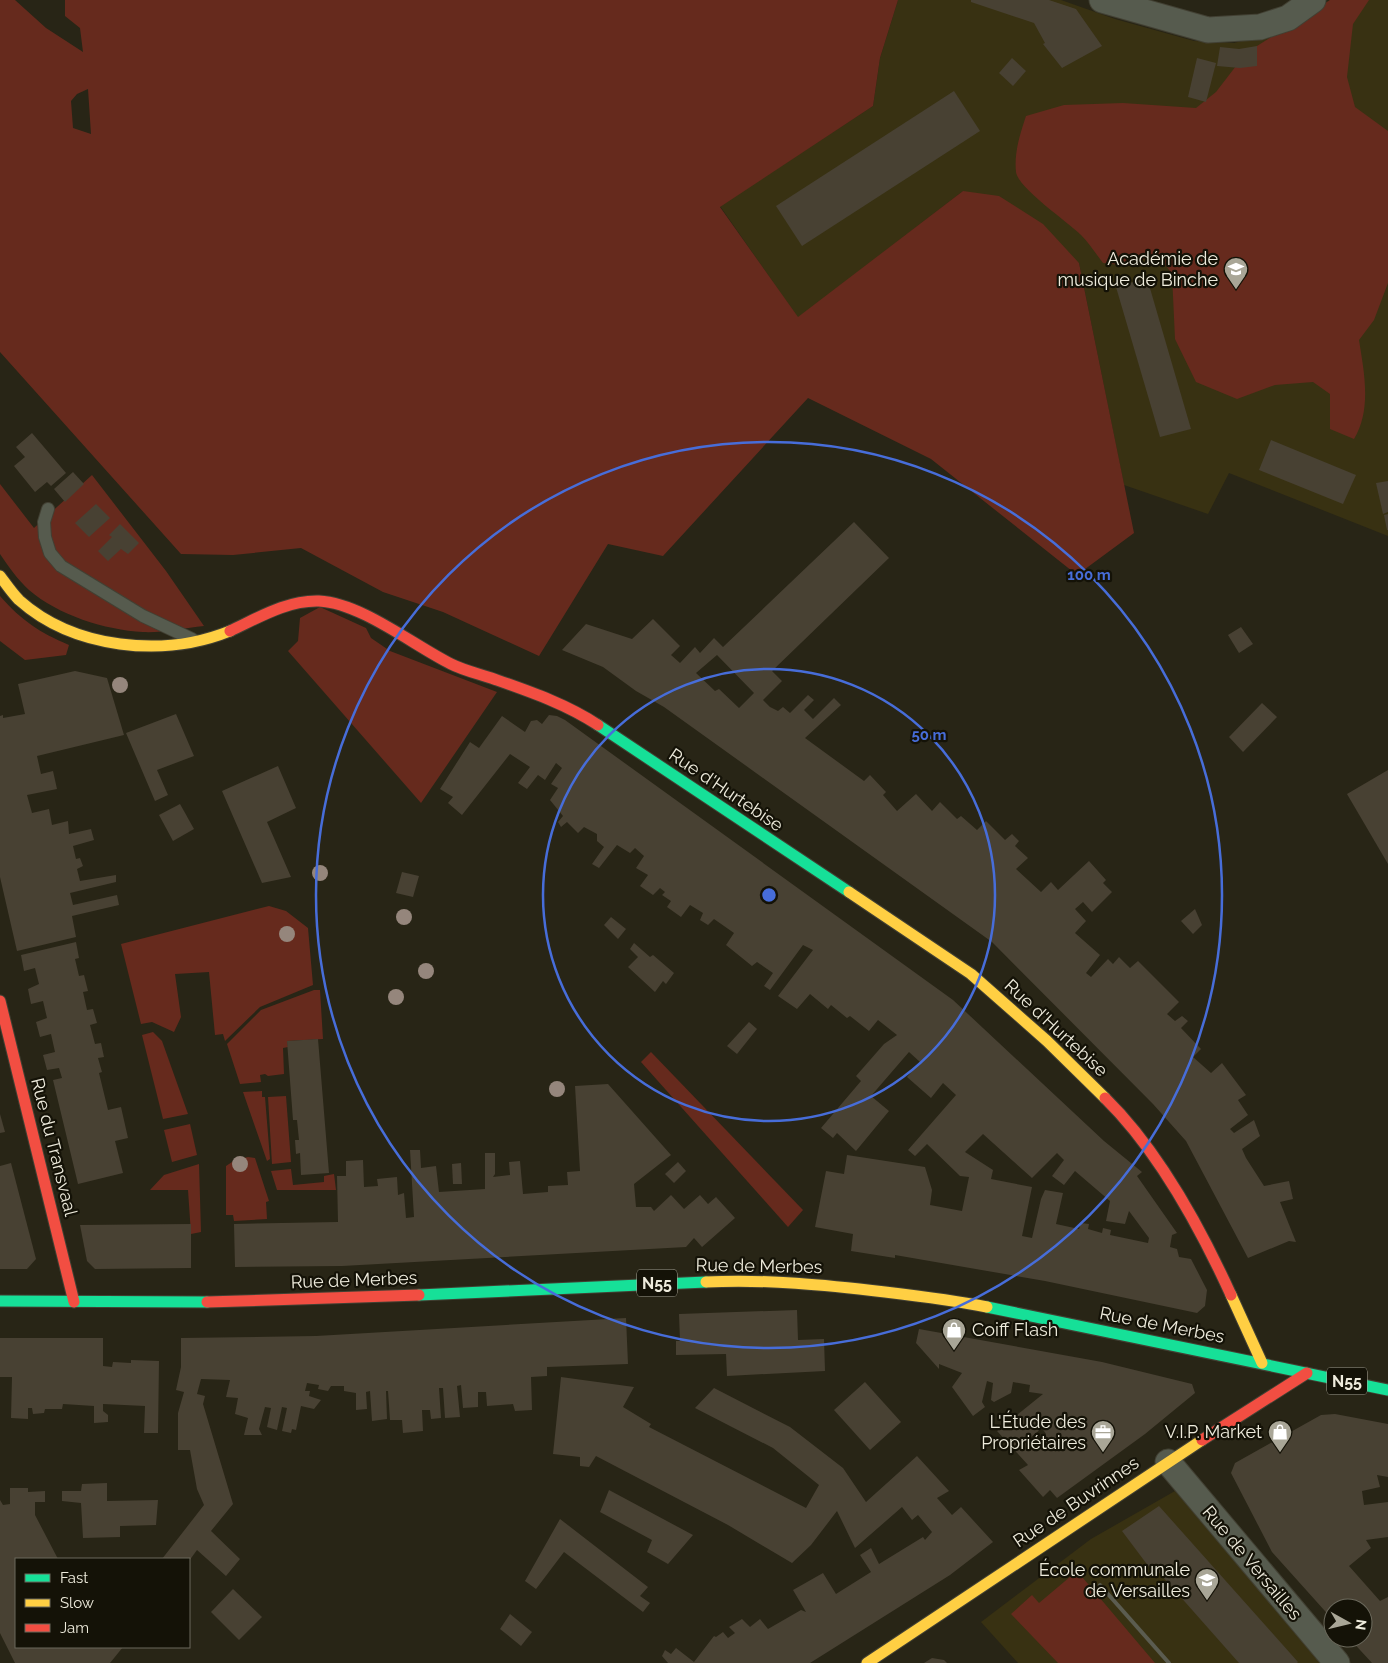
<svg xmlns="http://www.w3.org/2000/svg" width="1388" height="1663" viewBox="0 0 1388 1663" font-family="Raleway,sans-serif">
	<rect width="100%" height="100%" fill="#282516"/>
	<!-- built -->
	<g fill="#383112">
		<polygon points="898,0 1061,0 1115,19 1194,41 1234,43 1284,30 1330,0 1388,0 1388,536 1229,473 1208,514 1124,485 1079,263 963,191 798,318 720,206 873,106 880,58"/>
		<polygon points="1175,1491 1323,1663 1018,1663 981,1622 1091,1539"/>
	</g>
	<!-- green -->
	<g fill="#662a1d" fill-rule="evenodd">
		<path d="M0 0H15L46 28 83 52 80 28 65 16V0H898L880 58 873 106 720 207 798 317 963 191 999 196 1043 224 1079 263 1134 533 1077 575 931 459 808 398 663 556 608 544 539 656 443 612 383 592 301 548 233 555 181 554 0 352ZM88 89 91 134 73 128 71 101 77 94Z"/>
		<path d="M1330 0H1369L1353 24 1347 77 1355 107 1388 131V283L1374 320 1359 340C1364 372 1372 409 1354 439L1330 429V394L1313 382 1275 385 1237 399 1196 382 1175 339 1172 274 1157 253 1130 266 1103 263C1096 254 1089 243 1081 235 1068 222 1018 188 1016 172 1014 153 1020 134 1026 116L1064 105 1123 103 1196 108 1216 92 1246 53Z"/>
		<path d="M92 475 166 571 204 626C184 628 162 633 143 632 105 630 58 615 29 590 18 580 8 566 0 554V484L34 528Z"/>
		<path d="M0 596C22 621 39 632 69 645L66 655 25 660 0 641Z"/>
		<polygon points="320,607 366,628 371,638 390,651 497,692 421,803 288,651 298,641 300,618"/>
		<polygon points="269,906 286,911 308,928 313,985 260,1007 225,1041 223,1034 215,1035 209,972 175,974 181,1017 174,1032 152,1022 141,1024 121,944"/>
		<polygon points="314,990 320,990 323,1039 287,1041 288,1047 283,1048 284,1074 268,1076 265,1074 260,1075 261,1082 240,1084 227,1044 261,1010"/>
		<polygon points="153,1032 162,1041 188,1114 163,1119 142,1035"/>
		<polygon points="651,1052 803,1210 788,1227 641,1062"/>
		<polygon points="262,1091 262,1097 265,1097 270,1159 267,1161 243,1092"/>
		<polygon points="286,1096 291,1162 272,1164 268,1097"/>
		<polygon points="190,1124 197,1155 172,1162 164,1130"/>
		<polygon points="248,1157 255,1158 269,1201 266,1202 267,1219 234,1221 233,1215 226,1215 226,1166 235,1160"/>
		<polygon points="199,1164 201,1232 191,1234 188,1190 150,1190 164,1175"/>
		<polygon points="291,1169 293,1185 324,1182 324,1176 334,1174 336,1190 277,1190 271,1171"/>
		<polygon points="1077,1571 1155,1663 1058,1663 1011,1614 1032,1595 1039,1603"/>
	</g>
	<!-- building -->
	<g fill="#484133" fill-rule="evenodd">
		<polygon points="971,0 1049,0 1076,9 1102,46 1062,68 1043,44 1045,43 1034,23 971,2"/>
		<polygon points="1257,46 1257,66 1240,68 1217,66 1220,47 1239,49"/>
		<polygon points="1012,58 1026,71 1013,86 999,73"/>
		<polygon points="1197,58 1216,63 1206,102 1188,97"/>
		<polygon points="954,91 980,131 802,246 776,206"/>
		<polygon points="1147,278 1191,429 1160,437 1116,287"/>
		<polygon points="32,433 66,473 51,486 47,482 35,492 14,466 25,457 16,447"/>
		<polygon points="1271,440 1356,475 1343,504 1259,470"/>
		<polygon points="73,472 84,484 65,502 54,489"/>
		<polygon points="1388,481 1388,512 1383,514 1376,483"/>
		<polygon points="96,504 110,518 89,537 75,523"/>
		<polygon points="1388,514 1388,530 1387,530 1384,515"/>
		<path d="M854 522 889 558 772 671 782 681 763 700 770 707 778 711 783 707 790 713 808 695 814 700 804 710 813 719 834 698 841 705 805 738 864 781 870 775 886 792 883 795 897 811 916 794 932 811 940 802 957 819 961 816 977 830 986 821 1005 840 1012 834 1019 841 1015 846 1028 858 1016 869 1041 892 1051 882 1058 890 1089 861 1106 880 1103 883 1112 892 1092 912 1083 902 1075 909 1086 921 1075 933 1100 955 1086 973 1091 977 1108 959 1113 964 1119 957 1130 968 1138 961 1179 1002 1167 1014 1175 1021 1182 1016 1188 1021 1181 1028 1201 1049 1193 1057 1211 1073 1222 1063 1246 1095 1238 1100 1248 1115 1230 1129 1234 1133 1254 1120 1260 1136 1242 1149 1246 1158 1264 1186 1289 1181 1293 1199 1280 1202 1296 1242 1289 1241 1248 1258 1186 1141 1153 1104 992 942 664 707 636 691 603 667 562 650 586 624 632 639 653 619 680 646 671 655 680 663 695 647 700 653 714 638 723 647ZM717 655 754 693 739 708 719 689 715 691 696 673Z"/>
		<polygon points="120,524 139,543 128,554 121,549 108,561 98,551 112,537 109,535"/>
		<polygon points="1241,627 1253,644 1239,653 1228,635"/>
		<polygon points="75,671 107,678 124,735 37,756 41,774 53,771 57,789 27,795 32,813 49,809 52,825 68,821 69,834 91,829 94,840 73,846 76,859 80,858 83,866 77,869 80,881 116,875 116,882 70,893 73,905 117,895 119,905 72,916 76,937 17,951 0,877 0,716 3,715 3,718 25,714 18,684"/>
		<polygon points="1262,703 1277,717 1243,752 1229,737"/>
		<polygon points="176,714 194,756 157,770 168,795 155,801 126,733"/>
		<path d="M549 715 557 716 565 720 953 1000 1104 1141 1142 1172 1137 1176 1177 1233 1172 1235 1170 1247 1177 1249 1179 1257 1191 1259 1207 1290 1205 1306 1197 1313 1045 1281 895 1255V1258L851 1251 853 1234 815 1227 826 1171 844 1174 847 1155 925 1167 932 1190 930 1205 962 1211 969 1177 960 1176 927 1144 915 1156 908 1150 956 1095 943 1083 931 1098 907 1077 920 1062 909 1052 871 1096 889 1111 856 1151 837 1133 833 1138 821 1128 861 1081 856 1076 884 1044 897 1035 878 1020 869 1031 850 1016 847 1018 831 1005 828 1009 810 994 797 1009 778 996 813 950 803 945 770 990 764 986 773 973 757 962 752 966 726 945 734 933 714 919 708 925 700 920 703 913 690 905 681 917 667 907 671 901 662 895 665 892 660 888 653 895 640 886 648 875 636 868 644 856 635 848 630 853 617 845 599 868 592 864 604 847 597 841V834L584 827 578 833 567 822 561 827 558 822 563 816 550 800 558 788 551 784 562 768 556 763 545 780 538 775 527 789 518 783 530 767 510 754 462 815 448 803 453 797 440 789 470 742 479 748 502 716 525 732 531 721 537 720 542 724ZM983 1134 1032 1178 1057 1153 1064 1160 1052 1176 1064 1185 1075 1171 1110 1201 1106 1221 1125 1224 1129 1211 1149 1238 1148 1243 1110 1235 1111 1230 1103 1228 1102 1233 1088 1229 1089 1224 1081 1223 1079 1229 1056 1224 1063 1193 1045 1190 1041 1199 1032 1238 1022 1236 1032 1187 991 1179 993 1170 965 1152Z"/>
		<polygon points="278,766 296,808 267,822 291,877 262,883 222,791"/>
		<polygon points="1388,770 1388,864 1347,794"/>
		<polygon points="180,804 194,829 173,841 159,815"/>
		<polygon points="402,872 419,876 413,897 396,893"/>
		<polygon points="1195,909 1202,925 1193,934 1181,921"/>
		<polygon points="611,917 626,929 618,939 604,925"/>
		<polygon points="76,942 79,958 75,959 79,976 84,975 88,991 83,992 87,1010 93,1009 97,1023 90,1025 95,1044 101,1043 104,1057 98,1058 102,1072 99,1073 108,1110 121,1107 128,1138 115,1141 123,1173 78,1184 53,1080 62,1078 59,1068 47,1070 43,1055 55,1052 51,1034 40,1037 36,1022 47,1018 43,1001 31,1004 28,989 39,984 35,968 24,971 21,955"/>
		<polygon points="634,943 650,957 653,955 674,973 666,984 663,981 655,992 628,967 638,957 630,949"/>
		<polygon points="749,1022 757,1029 737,1054 727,1046"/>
		<polygon points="318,1039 329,1173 301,1175 300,1153 296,1154 295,1140 299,1140 297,1120 293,1120 287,1041"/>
		<polygon points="608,1084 671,1155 634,1184 636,1207 651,1207 654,1211 671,1195 684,1209 700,1195 708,1204 716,1197 735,1218 702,1247 694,1238 686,1247 342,1266 235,1267 234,1224 338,1222 337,1176 346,1176 346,1161 363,1160 364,1187 378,1186 377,1179 397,1177 398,1195 404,1193 406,1218 414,1217 410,1150 420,1150 421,1168 436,1166 439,1192 485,1189 485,1153 495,1153 495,1174 493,1177 510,1175 509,1162 520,1161 523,1194 548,1192 548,1186 568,1185 567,1172 580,1171 575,1086"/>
		<polygon points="0,1114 5,1132 0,1133"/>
		<polygon points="678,1162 686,1171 674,1183 665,1174"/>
		<polygon points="11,1163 36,1259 27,1269 0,1269 0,1166"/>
		<polygon points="461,1163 462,1184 453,1184 452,1164"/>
		<polygon points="191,1224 191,1268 95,1269 87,1261 80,1225"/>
		<polygon points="797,1310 798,1340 824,1339 825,1371 727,1376 726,1354 676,1355 676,1341 680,1341 679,1314"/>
		<polygon points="626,1318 628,1364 547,1367 547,1376 531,1377 532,1410 515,1411 513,1404 487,1406 486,1392 478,1392 478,1407 463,1408 461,1385 457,1386 460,1417 445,1418 443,1388 439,1388 441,1418 431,1419 430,1410 422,1410 423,1431 403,1433 402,1420 390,1420 388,1391 386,1391 387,1419 372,1421 370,1391 366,1392 367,1409 356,1410 356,1393 344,1391 344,1386 331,1386 328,1391 318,1389 319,1385 307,1383 305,1391 310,1391 309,1396 321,1400 314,1409 301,1406 296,1430 292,1429 291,1433 282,1431 287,1408 282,1407 277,1430 267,1427 271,1408 265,1407 259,1429 262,1435 244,1435 248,1418 235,1414 238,1398 226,1397 230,1380 201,1379 197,1394 205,1396 203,1404 233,1504 211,1531 240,1559 226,1576 197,1550 189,1561 189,1559 162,1559 204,1505 197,1489 190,1450 178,1450 178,1413 184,1392 176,1390 181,1367 181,1338 316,1336"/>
		<path d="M919 1329 1102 1362 1192 1384 1195 1393 1145 1434 1057 1498 1050 1490 1043 1497 1019 1470 1028 1465 997 1431 1043 1394 1029 1392 1030 1385 1013 1382 1011 1393 994 1402 991 1400 993 1383 987 1381 982 1402 985 1407 973 1416 952 1387 962 1373 939 1364V1369L916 1343ZM1042 1428 1046 1434 1034 1443 1030 1438Z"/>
		<polygon points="0,1338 103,1338 103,1366 112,1367 113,1362 131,1363 131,1360 159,1361 158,1433 144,1433 145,1406 103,1404 103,1411 108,1415 108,1422 94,1423 94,1406 63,1404 62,1409 45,1409 44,1413 33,1414 32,1408 28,1408 28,1419 11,1418 12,1377 0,1377"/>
		<polygon points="561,1377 634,1387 623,1407 651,1424 649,1427 806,1508 819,1485 773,1448 695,1408 714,1388 790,1427 843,1468 866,1502 917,1456 949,1491 937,1498 952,1515 961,1507 993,1542 950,1575 810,1663 668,1663 662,1656 665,1650 671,1654 676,1648 694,1662 714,1636 716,1637 723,1632 728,1638 735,1633 729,1627 742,1619 750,1627 760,1619 768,1629 801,1610 806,1612 793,1590 823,1573 836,1594 871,1572 860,1555 871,1548 879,1564 923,1537 925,1540 932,1532 918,1515 912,1520 902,1507 855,1548 837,1511 811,1545 792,1563 728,1525 596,1456 589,1467 580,1466 580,1457 553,1454"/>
		<polygon points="865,1382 901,1422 870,1450 834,1410"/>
		<polygon points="1335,1414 1388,1424 1388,1477 1377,1475 1380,1487 1362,1491 1364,1505 1388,1502 1388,1537 1366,1540 1371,1548 1349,1566 1380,1601 1388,1597 1388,1663 1372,1663 1349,1638 1363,1638 1363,1608 1333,1608 1333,1620 1272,1552 1231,1473 1235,1463 1321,1415"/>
		<polygon points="107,1483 107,1501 158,1500 156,1525 120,1526 120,1537 83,1538 81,1503 62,1501 62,1491 81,1491 82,1484"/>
		<polygon points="10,1488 28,1488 28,1492 45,1491 45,1502 35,1502 35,1515 58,1559 16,1559 16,1647 123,1647 110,1663 15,1663 0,1633 0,1500 3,1505 10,1504"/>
		<polygon points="609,1490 693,1535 668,1564 647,1552 652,1540 600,1512"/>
		<polygon points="1159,1506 1298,1662 1297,1663 1239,1663 1155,1568 1152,1571 1122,1531"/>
		<polygon points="560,1519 648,1587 640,1596 650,1603 643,1612 564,1552 536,1589 525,1581"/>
		<polygon points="233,1589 262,1617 239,1640 211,1612"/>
		<polygon points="510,1614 532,1632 521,1646 500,1629"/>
		<polygon points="932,1658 944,1660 947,1663 924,1663"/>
	</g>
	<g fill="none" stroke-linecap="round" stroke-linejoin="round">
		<!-- lane casing -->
		<g stroke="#424033" stroke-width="14">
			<polyline id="lane" points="48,509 44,522 45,537 50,553 61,566 143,616 192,639"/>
		</g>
		<!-- street casing -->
		<g stroke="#424033" stroke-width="27">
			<g id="street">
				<polyline points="1102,0 1208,30 1260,27 1288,18 1313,0"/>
				<polyline points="1168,1462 1337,1663"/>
			</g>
		</g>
		<!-- fast casing -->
		<g stroke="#424033" stroke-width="13">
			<g id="fast">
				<polyline points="598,725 849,892"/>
				<polyline points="419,1295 706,1282"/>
				<polyline points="0,1301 207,1302"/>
				<polyline points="987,1307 1388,1390"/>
			</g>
		</g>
		<!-- slow casing -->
		<g stroke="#424033" stroke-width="13">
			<g id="slow">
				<path d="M0 576C6 584 12 593 19 600 74 649 163 658 230 631"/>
				<polyline points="849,892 971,974 1047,1041 1105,1098"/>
				<path d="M706 1282C766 1279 826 1285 885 1292 919 1296 953 1300 987 1307"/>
				<polyline points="1231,1295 1262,1363"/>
				<polyline points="867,1663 1202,1440"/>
			</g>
		</g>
		<!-- jam casing -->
		<g stroke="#424033" stroke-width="13">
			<g id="jam">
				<path d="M230 631C258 618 287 600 319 601 361 603 413 645 451 664 465 671 480 674 494 679 531 692 566 704 598 725"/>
				<polyline points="0,1001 74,1302"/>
				<path d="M1105 1098C1159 1151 1200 1227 1231 1295"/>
				<polyline points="207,1302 419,1295"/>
				<polyline points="1202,1440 1307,1373"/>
			</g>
		</g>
		<!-- lane -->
		<use href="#lane" stroke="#565b4e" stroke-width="12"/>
		<!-- street -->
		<use href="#street" stroke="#565b4e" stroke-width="25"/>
		<!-- fast -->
		<use href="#fast" stroke="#16e098" stroke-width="11"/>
		<!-- slow -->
		<use href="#slow" stroke="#ffcf43" stroke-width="11"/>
		<!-- jam -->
		<use href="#jam" stroke="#f24e42" stroke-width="11"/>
		<!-- rail -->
		<polyline stroke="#5b5c50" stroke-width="4" points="1100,1585 1169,1663"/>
	</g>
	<!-- trees -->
	<g fill="#95867c">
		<circle cx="120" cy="685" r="8"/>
		<circle cx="320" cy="873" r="8"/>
		<circle cx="404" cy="917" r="8"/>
		<circle cx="287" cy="934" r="8"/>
		<circle cx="426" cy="971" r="8"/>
		<circle cx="396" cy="997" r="8"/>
		<circle cx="557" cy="1089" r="8"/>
		<circle cx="240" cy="1164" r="8"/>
	</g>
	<!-- distance rings -->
	<g fill="none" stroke="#476dd9" stroke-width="2.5">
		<circle cx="769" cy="895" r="226"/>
		<circle cx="769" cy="895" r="453"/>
	</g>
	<!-- icons -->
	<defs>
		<g id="school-pin" transform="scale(1.25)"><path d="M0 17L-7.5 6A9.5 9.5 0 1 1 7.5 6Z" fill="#a9a697" stroke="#141207"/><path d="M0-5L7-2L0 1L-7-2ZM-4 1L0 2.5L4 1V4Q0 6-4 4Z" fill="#fff"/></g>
		<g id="shop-pin" transform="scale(1.25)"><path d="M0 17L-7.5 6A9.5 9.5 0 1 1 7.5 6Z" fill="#a9a697" stroke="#141207"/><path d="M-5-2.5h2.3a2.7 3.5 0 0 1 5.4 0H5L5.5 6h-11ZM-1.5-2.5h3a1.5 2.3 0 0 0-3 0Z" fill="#fff"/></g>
		<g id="office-pin" transform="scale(1.25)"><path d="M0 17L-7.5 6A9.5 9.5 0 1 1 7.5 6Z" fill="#a9a697" stroke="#141207"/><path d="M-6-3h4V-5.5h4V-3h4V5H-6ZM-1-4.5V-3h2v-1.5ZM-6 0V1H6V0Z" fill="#fff"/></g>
	</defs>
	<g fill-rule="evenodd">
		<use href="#school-pin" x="1236" y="269"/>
		<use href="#shop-pin" x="954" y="1330"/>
		<use href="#office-pin" x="1103" y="1432"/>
		<use href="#shop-pin" x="1280" y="1432"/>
		<use href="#school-pin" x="1207" y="1580"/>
	</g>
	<g text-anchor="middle" stroke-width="4.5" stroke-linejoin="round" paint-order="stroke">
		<!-- shield labels -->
		<g fill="#141207" stroke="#adaa9c" stroke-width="1">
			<rect x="637" y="1269.5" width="40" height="27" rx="4"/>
			<rect x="1327" y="1367.5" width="40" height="27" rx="4"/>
		</g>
		<g font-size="16" font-weight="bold" fill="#eeebdc">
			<text x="657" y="1289">N55</text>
			<text x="1347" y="1387">N55</text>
		</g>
		<!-- poi labels -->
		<g font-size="18" fill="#eeebdc" stroke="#141207" text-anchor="end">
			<text x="1218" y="265">Académie de<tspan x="1218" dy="21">musique de Binche</tspan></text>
			<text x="972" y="1336" text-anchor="start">Coiff Flash</text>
			<text x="1086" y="1428">L'Étude des<tspan x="1086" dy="21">Propriétaires</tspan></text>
			<text x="1262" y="1438">V.I.P. Market</text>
			<text x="1190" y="1576">École communale<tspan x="1190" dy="21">de Versailles</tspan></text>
		</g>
		<!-- street labels -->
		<g font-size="18" fill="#eeebdc" stroke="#141207">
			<text transform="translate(726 790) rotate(34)" y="6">Rue d'Hurtebise</text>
			<text transform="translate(1056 1028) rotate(43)" y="6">Rue d'Hurtebise</text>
			<text transform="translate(54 1147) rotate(76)" y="6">Rue du Transvaal</text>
			<text transform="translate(759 1266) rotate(1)" y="6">Rue de Merbes</text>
			<text transform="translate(354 1280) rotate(-2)" y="6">Rue de Merbes</text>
			<text transform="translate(1162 1325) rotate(11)" y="6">Rue de Merbes</text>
			<text transform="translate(1076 1502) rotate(-34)" y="6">Rue de Buvrinnes</text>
			<text transform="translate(1252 1563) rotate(50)" y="6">Rue de Versailles</text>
		</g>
	</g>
	<circle cx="769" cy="895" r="8" fill="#476dd9" stroke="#141207" stroke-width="2.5"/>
	<g font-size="15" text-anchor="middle" font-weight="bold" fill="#476dd9" stroke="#141207" stroke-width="4.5" stroke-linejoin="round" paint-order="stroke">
		<text x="1089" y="580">100 m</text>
		<text x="929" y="740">50 m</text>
	</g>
	<!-- legend -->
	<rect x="15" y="1558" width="175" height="90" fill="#141207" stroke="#6b695c"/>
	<rect x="25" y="1574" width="25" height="8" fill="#16e098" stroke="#6b695c"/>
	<text x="60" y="1583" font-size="15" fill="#eeebdc">Fast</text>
	<rect x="25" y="1599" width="25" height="8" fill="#ffcf43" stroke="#6b695c"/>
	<text x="60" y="1608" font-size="15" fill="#eeebdc">Slow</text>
	<rect x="25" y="1624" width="25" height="8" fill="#f24e42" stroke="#6b695c"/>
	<text x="60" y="1633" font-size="15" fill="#eeebdc">Jam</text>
	<!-- north arrow -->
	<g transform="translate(1348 1623) rotate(98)"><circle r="24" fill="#141207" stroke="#6b695c"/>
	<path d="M0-4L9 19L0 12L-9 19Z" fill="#a9a697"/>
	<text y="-8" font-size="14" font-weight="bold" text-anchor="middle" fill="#eeebdc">N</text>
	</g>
</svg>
